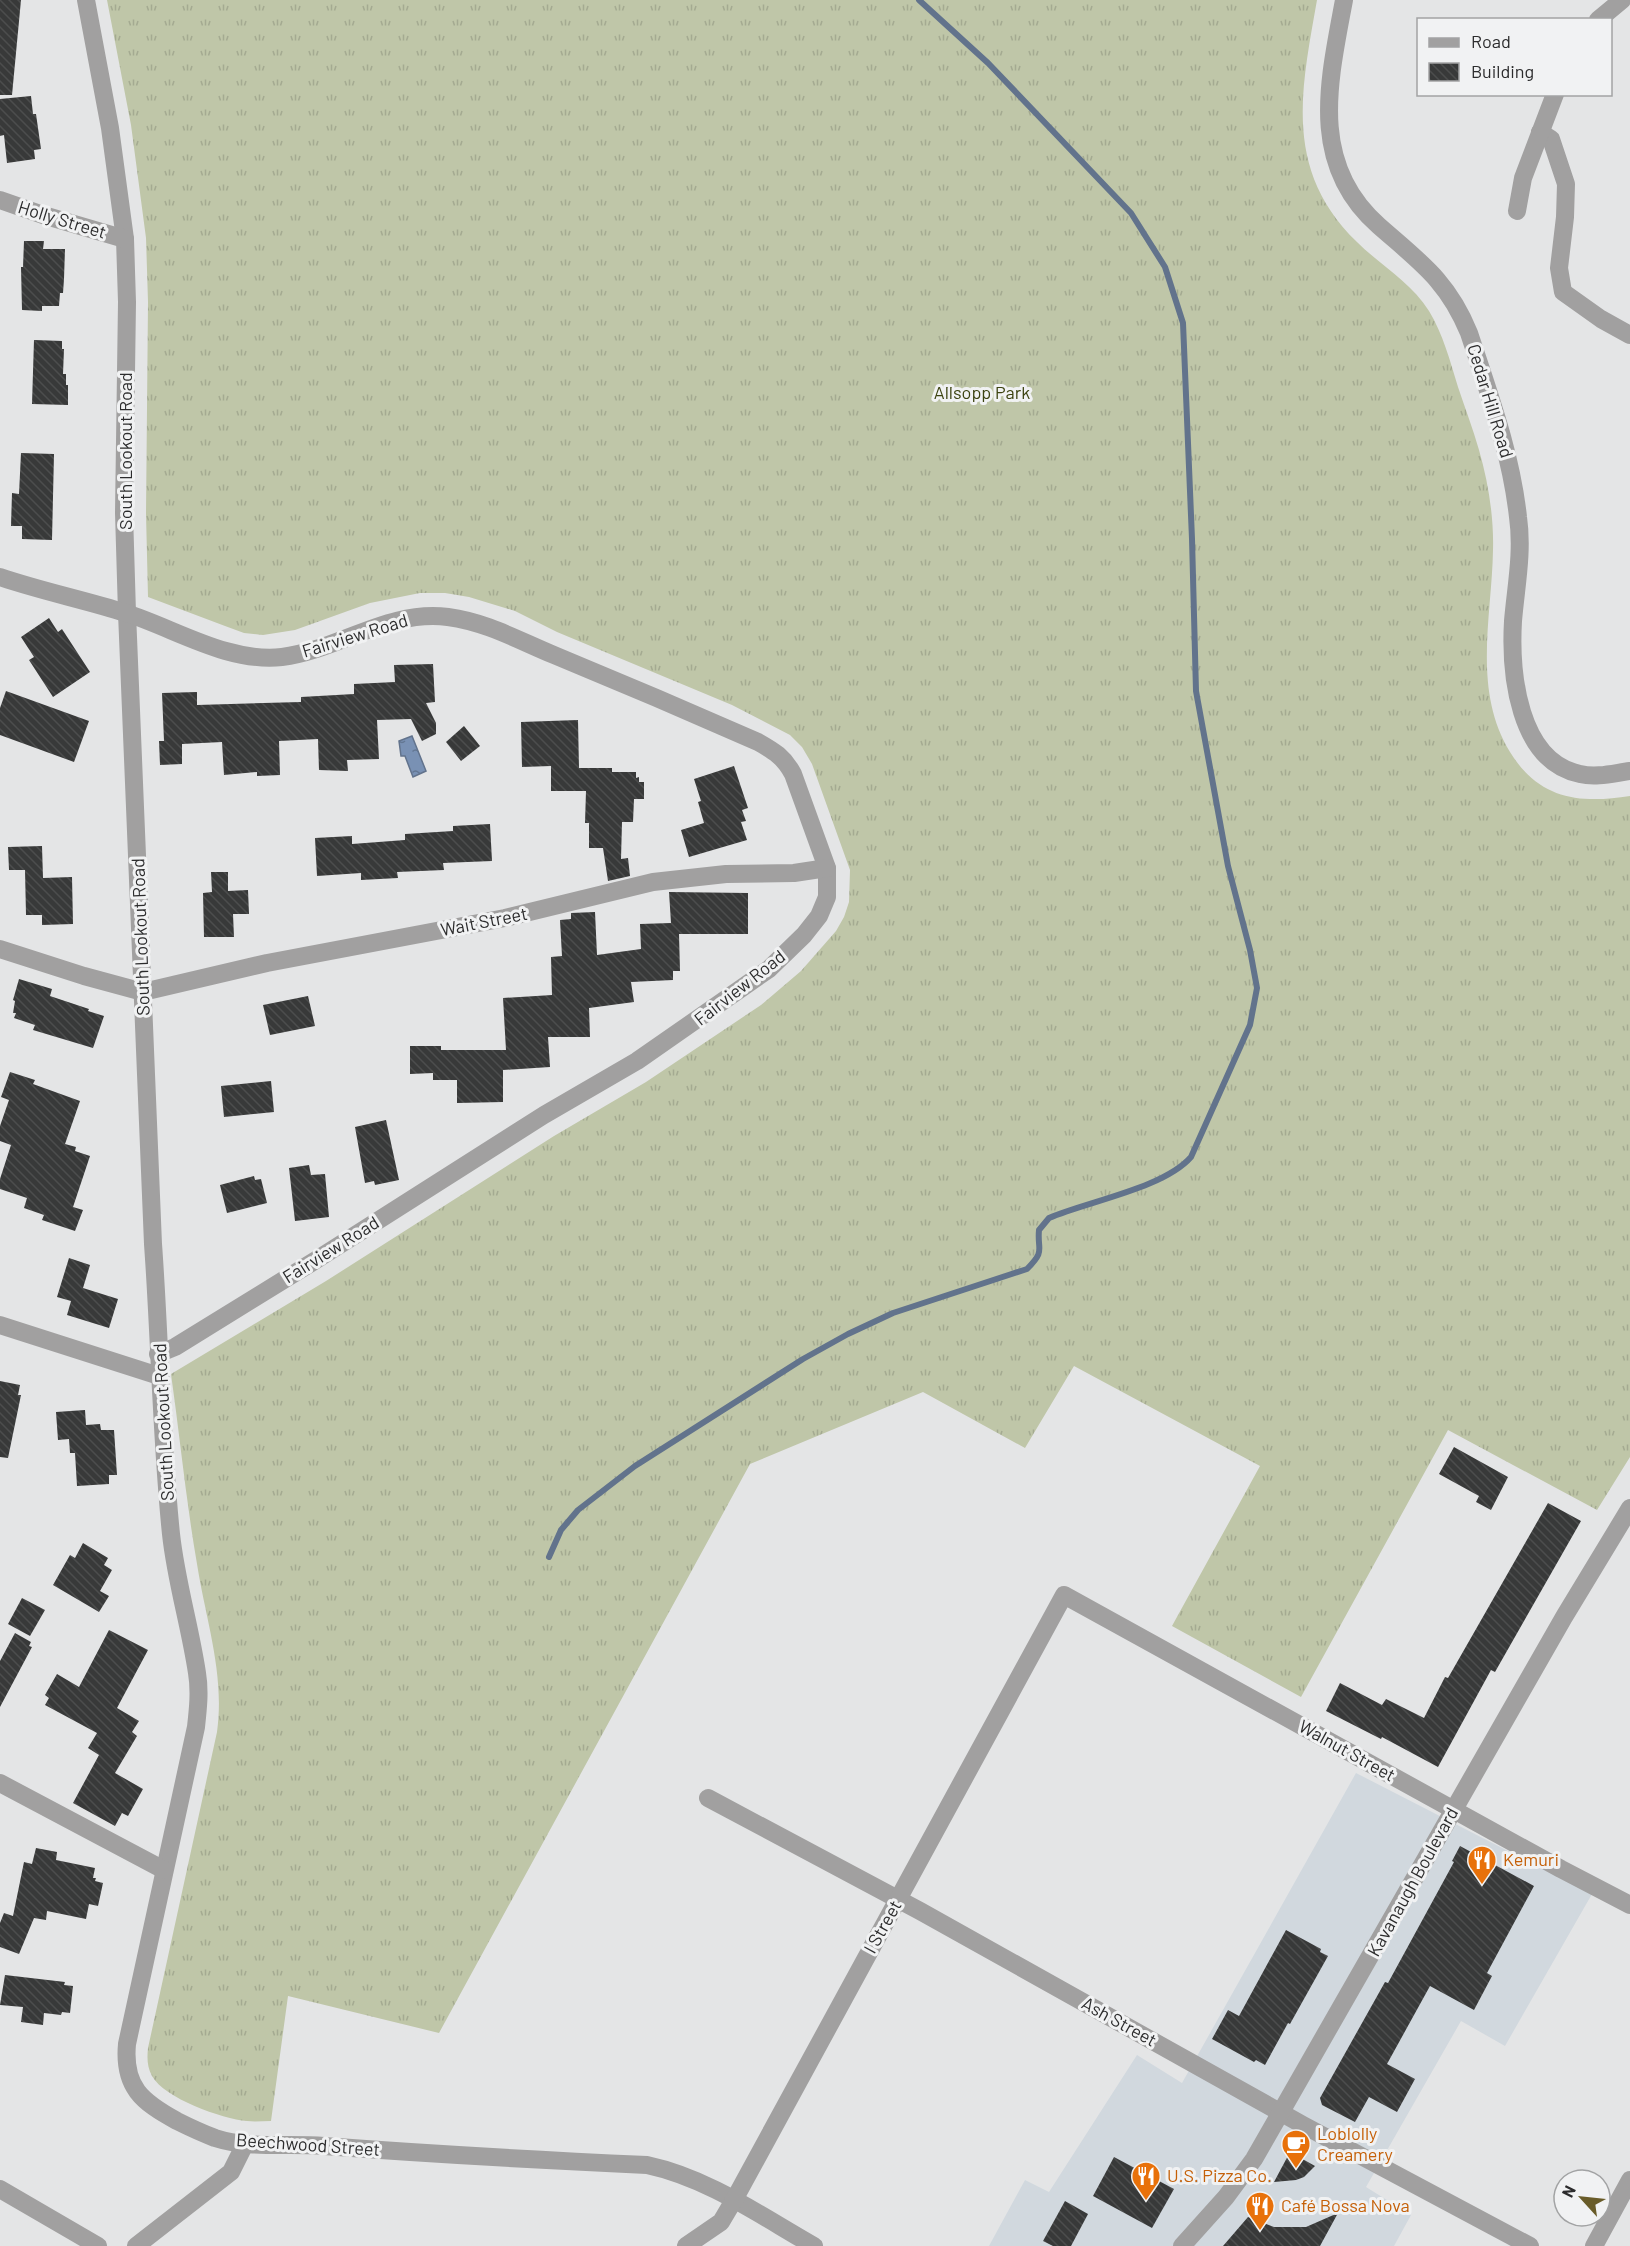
<svg xmlns="http://www.w3.org/2000/svg" width="1630" height="2246" viewBox="0 0 1630 2246" font-family="Barlow,sans-serif">
	<defs>
		<pattern id="grass-tufts" width="24" height="20" patternUnits="userSpaceOnUse" patternTransform="scale(1.5)"><rect width="24" height="20" fill="#bfc6a8"/><path d="M3 7l-1-3M5 7V3M7 7l1-3M15 17l-1-3M17 17v-4M19 17l1-3" fill="none" stroke="#a4aa91"/></pattern>
		<pattern id="water-ripples" width="26" height="14" patternUnits="userSpaceOnUse" patternTransform="scale(1.5)"><rect width="26" height="14" fill="#7991b4"/><path d="M2 4q2-2 4 0t4 0M15 11q2-2 4 0t4 0" fill="none" stroke="#637793"/></pattern>
		<pattern id="building-back-hatch" width="6" height="6" patternUnits="userSpaceOnUse" patternTransform="scale(1.5)"><rect width="6" height="6" fill="#383939"/><path d="M-1 5l2 2M0 0l6 6M5-1l2 2" fill="none" stroke="#4c4d4d"/></pattern>
	</defs>
	<rect width="100%" height="100%" fill="#e4e5e6"/>
	<!-- built -->
	<polygon fill="#d1d8de" points="1356,1773 1592,1894 1505,2046 1461,2021 1366,2187 1411,2215 1394,2246 989,2246 1025,2180 1049,2192 1137,2055 1182,2083"/>
	<!-- grass -->
	<path fill="url(#grass-tufts)" d="M107 0H1317C1301 91 1283 170 1357 242 1380 265 1411 282 1429 311 1443 334 1450 361 1458 387 1465 408 1473 429 1479 450 1488 481 1494 517 1493 550 1492 616 1472 690 1510 752 1539 799 1579 804 1630 796V1457L1597 1510 1448 1430 1301 1697 1172 1626 1260 1466 1074 1366 1025 1448 923 1392 750 1464 439 2033 288 1996 271 2121C263 2121 255 2122 247 2121 222 2119 164 2098 152 2076 147 2067 147 2058 148 2048L217 1732C225 1674 206 1621 197 1564 186 1501 180 1437 171 1374L326 1281 554 1136 646 1082 761 1005 801 971 836 931 844 917 849 902 850 870 812 764 802 747 790 735 732 705 557 632 515 611 469 597 445 593H420L370 603 295 630 263 635 244 633 225 626 148 597 146 514 148 302 146 238 131 125Z"/>
	<!-- water -->
	<polygon fill="url(#water-ripples)" stroke="#62738c" stroke-width="1.5" points="412,736 426,771 413,777 405,756 401,756 399,741"/>
	<g fill="none" stroke-linecap="round" stroke-linejoin="round">
		<!-- stream -->
		<path stroke="#62738c" stroke-width="6" d="M549 1557 561 1530 578 1510 635 1466 803 1359 848 1334 893 1313 1027 1269C1046 1250 1037 1251 1039 1230L1049 1218C1089 1201 1164 1188 1191 1157L1250 1025 1257 988 1250 950 1228 866 1196 691 1192 539 1183 323 1165 267 1131 213 988 63 919 0"/>
	</g>
	<!-- building -->
	<g fill="url(#building-back-hatch)">
		<polygon points="0,0 21,0 12,95 0,95"/>
		<polygon points="31,96 33,114 36,114 41,149 34,150 35,159 7,163 4,135 0,136 0,99"/>
		<polygon points="24,241 44,241 43,249 65,249 64,279 63,293 60,293 59,306 42,306 42,311 22,310 21,267 23,267"/>
		<polygon points="34,340 62,341 62,349 64,349 63,374 66,374 66,385 68,385 68,405 32,404"/>
		<polygon points="21,453 54,454 52,540 22,539 22,526 11,526 12,493 19,494"/>
		<polygon points="49,618 58,632 62,629 90,672 53,697 29,660 34,657 21,637"/>
		<polygon points="433,664 435,702 426,703 436,723 436,734 422,741 411,719 377,720 379,759 347,760 348,771 319,770 318,739 279,741 280,775 257,776 257,772 224,775 222,742 182,744 182,764 160,765 159,741 164,741 162,693 197,692 197,705 301,702 301,697 354,694 354,684 395,682 394,665"/>
		<polygon points="6,691 89,721 74,762 0,735 0,708"/>
		<polygon points="578,720 579,768 612,768 612,772 636,772 636,778 639,777 639,782 644,782 644,799 634,799 633,822 622,822 621,859 628,858 630,876 608,881 603,848 589,848 589,823 585,823 586,791 551,791 551,766 522,767 521,722"/>
		<polygon points="464,726 480,746 461,761 446,742"/>
		<polygon points="734,766 748,808 742,810 746,821 741,822 747,840 689,857 681,830 704,823 698,802 701,801 694,779"/>
		<polygon points="490,824 492,861 443,863 444,870 397,872 398,878 361,880 361,873 317,876 315,838 352,836 352,844 405,840 405,834 453,831 453,826"/>
		<polygon points="42,846 43,878 72,877 73,924 42,925 42,915 26,915 25,870 9,870 8,847"/>
		<polygon points="211,872 228,872 228,891 248,890 249,914 233,914 234,937 204,937 203,893 212,892"/>
		<polygon points="669,892 748,893 748,934 679,934 680,971 673,971 673,980 631,982 634,1002 589,1008 590,1037 548,1037 550,1067 503,1070 503,1102 457,1103 457,1080 433,1080 433,1073 410,1074 410,1046 441,1046 441,1050 506,1050 503,998 552,995 551,957 562,956 560,920 571,919 571,913 595,912 597,955 641,949 640,924 671,923"/>
		<polygon points="19,979 52,989 50,996 89,1009 88,1011 104,1016 93,1048 33,1030 35,1025 14,1018 16,1013 13,1013 15,1001 13,1000"/>
		<polygon points="308,996 315,1026 270,1035 263,1005"/>
		<polygon points="10,1072 35,1080 33,1084 80,1101 65,1144 76,1147 75,1151 90,1156 73,1207 83,1210 75,1231 42,1220 44,1215 24,1208 27,1198 0,1189 0,1179 11,1145 0,1141 0,1126 9,1100 1,1097"/>
		<polygon points="271,1081 274,1112 224,1117 221,1086"/>
		<polygon points="386,1120 399,1180 375,1185 374,1181 365,1183 355,1127"/>
		<polygon points="309,1165 311,1175 325,1174 329,1217 295,1221 289,1168"/>
		<polygon points="254,1176 255,1180 261,1179 267,1203 227,1213 220,1185"/>
		<polygon points="69,1258 90,1265 83,1288 118,1299 109,1328 67,1315 71,1301 57,1297"/>
		<polygon points="0,1381 20,1385 18,1395 21,1395 8,1458 0,1457"/>
		<polygon points="85,1410 86,1425 100,1424 101,1430 114,1430 117,1475 109,1475 109,1484 77,1486 75,1453 70,1453 69,1439 58,1440 56,1412"/>
		<polygon points="1454,1447 1508,1477 1491,1510 1476,1502 1479,1496 1439,1474"/>
		<polygon points="1548,1503 1581,1521 1495,1672 1491,1670 1438,1767 1382,1737 1381,1739 1326,1711 1340,1683 1382,1705 1386,1699 1424,1718 1445,1677 1448,1678"/>
		<polygon points="83,1543 108,1558 104,1565 112,1570 100,1591 109,1596 99,1612 53,1585 70,1555 75,1558"/>
		<polygon points="22,1598 45,1610 30,1636 8,1624"/>
		<polygon points="109,1630 148,1650 117,1708 139,1721 132,1732 137,1736 115,1773 143,1789 128,1816 122,1813 115,1826 73,1803 99,1755 88,1748 97,1733 45,1705 49,1698 45,1695 57,1674 79,1687"/>
		<polygon points="15,1633 31,1642 29,1646 32,1647 0,1707 0,1661"/>
		<polygon points="1460,1846 1534,1886 1487,1973 1492,1976 1474,2010 1430,1986 1387,2064 1415,2079 1397,2112 1369,2097 1355,2122 1322,2105 1320,2098 1385,1982 1388,1983 1454,1862 1452,1861"/>
		<polygon points="36,1848 57,1852 56,1860 95,1868 93,1878 96,1878 95,1881 103,1883 98,1906 89,1904 86,1919 47,1911 46,1920 34,1918 19,1954 0,1947 0,1923 4,1913 13,1916 24,1862 32,1864"/>
		<polygon points="1286,1930 1321,1949 1320,1952 1328,1956 1290,2024 1288,2023 1265,2065 1256,2060 1254,2062 1212,2039 1228,2010 1239,2016"/>
		<polygon points="5,1975 65,1982 64,1985 73,1986 70,2013 62,2012 61,2015 44,2013 43,2025 21,2022 23,2007 0,2005"/>
		<polygon points="1290,2152 1315,2166 1304,2177 1296,2180 1274,2182"/>
		<polygon points="1114,2157 1174,2189 1152,2228 1093,2196"/>
		<polygon points="1065,2201 1088,2214 1071,2246 1053,2246 1043,2241"/>
		<polygon points="1338,2213 1320,2246 1223,2246 1248,2217 1274,2227 1306,2227"/>
	</g>
	<g fill="none" stroke-linecap="round" stroke-linejoin="round">
		<!-- minor -->
		<g stroke="#a1a0a0" stroke-width="18">
			<path d="M86 0 110 128 125 239 127 302 124 513 127 613 153 1244C160 1340 161 1437 171 1534 176 1581 190 1626 197 1673 200 1691 198 1709 196 1727L127 2044C123 2087 142 2102 177 2121 189 2127 202 2133 215 2138 249 2149 288 2143 324 2146 431 2154 539 2160 647 2165 708 2178 761 2216 814 2246"/>
			<path d="M1344 0C1329 81 1308 164 1379 226 1420 262 1448 281 1469 333 1489 394 1511 453 1518 517 1523 552 1516 586 1513 621 1510 673 1518 761 1580 774 1597 778 1614 773 1630 771"/>
			<polyline points="1598,20 1622,0"/>
			<polyline points="1540,132 1551,139 1566,184 1565,217 1559,268 1563,292 1601,319 1630,335"/>
			<polyline points="0,200 43,215 125,239"/>
			<polyline points="1517,211 1523,178 1555,94"/>
			<path d="M0 577C41 591 85 600 126 613 176 629 228 663 282 657 338 650 389 609 448 617 486 622 518 640 554 655 622 683 690 712 758 742 774 751 784 757 793 774L827 868V897L819 916 804 935 769 969 637 1061 544 1115 316 1260 175 1347 158 1354"/>
			<polyline points="0,949 84,976 143,992 267,963 505,918 653,882 726,874 794,873 827,868"/>
			<polyline points="0,1325 159,1376"/>
			<polyline points="0,1783 164,1870"/>
			<polyline points="708,1798 920,1911 1303,2125 1530,2246"/>
			<polyline points="0,2189 98,2246"/>
			<polyline points="136,2246 231,2172 245,2144"/>
			<polyline points="686,2246 721,2222 734,2200 1064,1595 1561,1869 1630,1905"/>
			<polyline points="1182,2246 1226,2197 1254,2159 1564,1617 1630,1508"/>
			<polyline points="1594,2246 1630,2180"/>
		</g>
	</g>
	<!-- icons -->
	<defs>
		<g id="restaurant-pin" transform="scale(1.5)"><path d="M0 17L-7.5 6A9.5 9.5 0 1 1 7.5 6Z" fill="#e8710a" stroke="#f1f2f3"/><path d="M-5-6h1v4h1v-4h1v4h1v-4h1v5L-1.5 .5V6h-2V.5L-5-1ZM5-6V6H3V1.5H1.5Q1.5-4 5-6Z" fill="#fff"/></g>
		<g id="cafe-pin" transform="scale(1.5)"><path d="M0 17L-7.5 6A9.5 9.5 0 1 1 7.5 6Z" fill="#e8710a" stroke="#f1f2f3"/><path d="M-5.5-4.5H6V0H3Q3 3.5 0 3.5H-2.5Q-5.5 3.5-5.5 0ZM3-3.2v2h1.7v-2ZM-6 4.5H4V6H-6Z" fill="#fff"/></g>
	</defs>
	<g fill-rule="evenodd">
		<use href="#restaurant-pin" x="1482" y="1860"/>
		<use href="#cafe-pin" x="1296" y="2144"/>
		<use href="#restaurant-pin" x="1146" y="2176"/>
		<use href="#restaurant-pin" x="1260" y="2206"/>
	</g>
	<g text-anchor="middle" stroke-width="6" stroke-linejoin="round" paint-order="stroke">
		<!-- street labels -->
		<g font-size="18" fill="#2c2c2d" stroke="#f1f2f3">
			<text transform="translate(62 220) rotate(17)" y="6">Holly Street</text>
			<text transform="translate(1490 401) rotate(73)" y="6">Cedar Hill Road</text>
			<text transform="translate(126 451) rotate(-90)" y="6">South Lookout Road</text>
			<text transform="translate(355 636) rotate(-17)" y="6">Fairview Road</text>
			<text transform="translate(484 922) rotate(-11)" y="6">Wait Street</text>
			<text transform="translate(141 937) rotate(-92)" y="6">South Lookout Road</text>
			<text transform="translate(740 988) rotate(-38)" y="6">Fairview Road</text>
			<text transform="translate(331 1250) rotate(-32)" y="6">Fairview Road</text>
			<text transform="translate(164 1422) rotate(-93)" y="6">South Lookout Road</text>
			<text transform="translate(1347 1751) rotate(29)" y="6">Walnut Street</text>
			<text transform="translate(1413 1882) rotate(-61)" y="6">Kavanaugh Boulevard</text>
			<text transform="translate(883 1927) rotate(-61)" y="6">I Street</text>
			<text transform="translate(1119 2022) rotate(29)" y="6">Ash Street</text>
			<text transform="translate(308 2145) rotate(4)" y="6">Beechwood Street</text>
		</g>
		<!-- park labels -->
		<g font-size="18" fill="#3c4310" stroke="#f1f2f3">
			<text x="982" y="399">Allsopp Park</text>
		</g>
		<!-- food labels -->
		<g font-size="18" fill="#c56008" stroke="#f1f2f3" text-anchor="start">
			<text x="1503" y="1866">Kemuri</text>
			<text x="1317" y="2140">Loblolly<tspan x="1317" dy="21">Creamery</tspan></text>
			<text x="1167" y="2182">U.S. Pizza Co.</text>
			<text x="1281" y="2212">Café Bossa Nova</text>
		</g>
	</g>
	<!-- legend -->
	<rect x="1417" y="18" width="195" height="78" fill="#f1f2f3" stroke="#a2a3a4" stroke-width="1.5"/>
	<rect x="1429" y="38" width="30" height="9" fill="#a1a0a0" stroke="#a2a3a4" stroke-width="1.5"/>
	<text x="1471" y="48" font-size="18" fill="#2c2c2d">Road</text>
	<rect x="1429" y="63" width="30" height="18" fill="url(#building-back-hatch)" stroke="#a2a3a4" stroke-width="1.5"/>
	<text x="1471" y="78" font-size="18" fill="#2c2c2d">Building</text>
	<!-- north arrow -->
	<g transform="translate(1582 2198) rotate(297)"><circle r="28" fill="#f1f2f3" stroke="#a2a3a4" stroke-width="1.5"/>
	<path d="M0-4.5L10 22L0 15L-10 22Z" fill="#695c29"/>
	<text y="-9" font-size="16" font-weight="bold" text-anchor="middle" fill="#2c2c2d">N</text>
	</g>
</svg>
